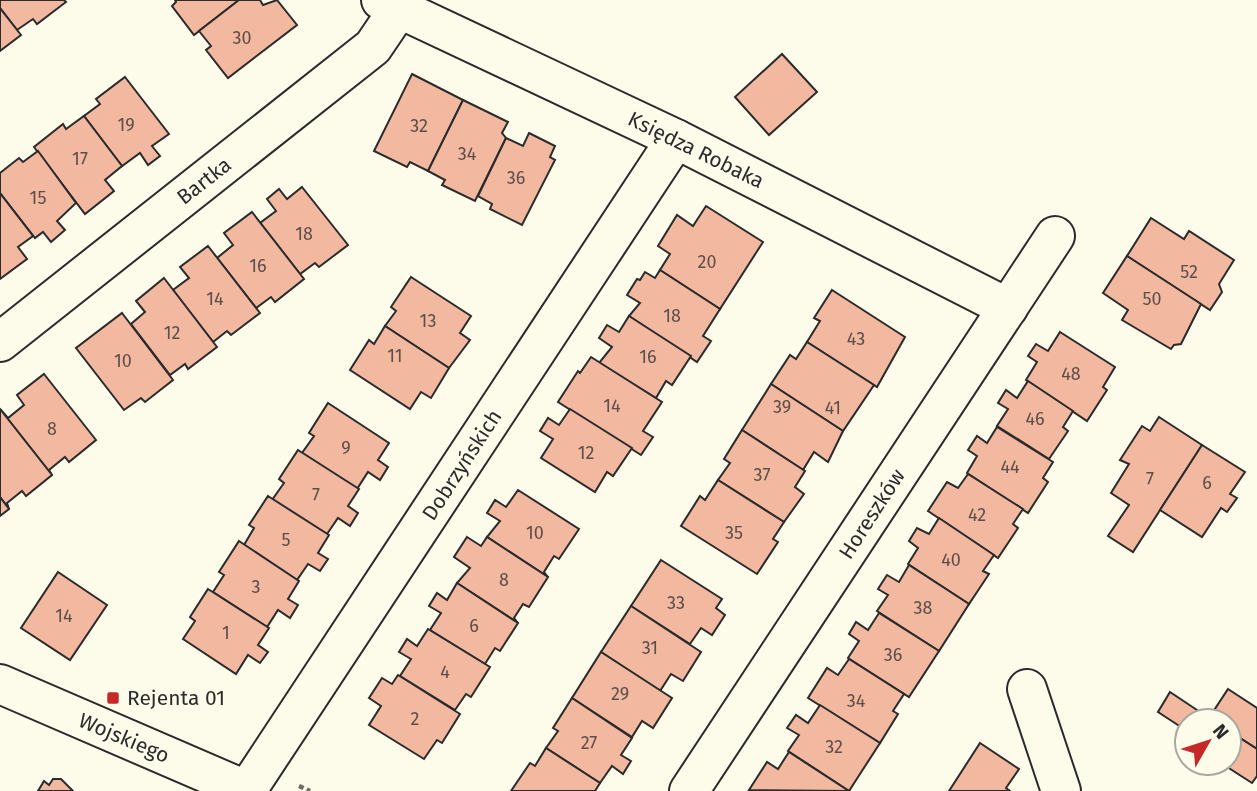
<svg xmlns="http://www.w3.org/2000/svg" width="1257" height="791" viewBox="0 0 1257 791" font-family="'Fira Sans',sans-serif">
	<rect width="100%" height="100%" fill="#fdfbea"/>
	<!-- building -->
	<g fill="#f2b8a0" stroke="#2b2b2b" stroke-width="2">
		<polygon points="0,0 64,0 66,2 37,24 33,19 17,30 0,8"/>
		<polygon points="175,0 239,0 194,35 172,6 176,2"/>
		<polygon points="239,0 260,0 263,5 277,0 297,25 228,78 206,50 211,46 199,31"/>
		<polygon points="0,8 21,35 0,51"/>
		<polygon points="782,54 817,92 769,135 735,97"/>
		<polygon points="412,74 463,100 428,171 410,162 407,167 374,151"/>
		<polygon points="125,77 169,134 152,146 160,156 148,165 140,153 122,166 84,116 100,104 96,99"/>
		<polygon points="463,100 508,122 502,133 506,138 475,201 442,185 445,180 428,171"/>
		<polygon points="84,116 122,166 105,180 114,191 85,214 34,147 63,124 66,129"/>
		<polygon points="529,133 555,146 550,157 555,160 522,225 490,209 492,204 478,196 506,138 523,146"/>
		<polygon points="38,151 76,203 57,221 65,230 51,242 43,232 35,238 0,193 0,173 19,158 23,162"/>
		<polygon points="302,187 348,245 319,267 315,263 300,274 260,223 276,211 267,199 279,189 287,199"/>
		<polygon points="0,193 33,236 18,247 27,259 0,279"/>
		<polygon points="706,206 763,242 720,309 660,270 670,254 658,246 677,215 693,226"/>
		<polygon points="252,212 304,279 275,302 271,297 256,308 217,258 233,245 224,233"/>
		<polygon points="1151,218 1184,239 1189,231 1234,260 1219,284 1222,292 1210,310 1127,256"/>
		<polygon points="208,246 260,313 231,335 227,331 213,342 173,290 189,278 180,267"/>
		<polygon points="1127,256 1201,304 1181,344 1174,345 1171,349 1122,320 1128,310 1103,293"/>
		<polygon points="660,270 720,309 703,336 711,341 697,362 629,316 640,303 627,295 637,279 640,280 645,272 655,278"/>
		<polygon points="411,277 471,316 460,333 470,340 449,368 385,326 396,311 391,307"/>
		<polygon points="164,278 217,347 188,369 185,364 170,375 131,324 145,312 136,301"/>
		<polygon points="832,290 905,337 877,387 807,342 820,321 814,318"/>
		<polygon points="122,313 173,380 145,402 141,398 124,410 76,348"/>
		<polygon points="629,316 691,356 672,385 666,381 656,398 599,363 612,347 599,338 607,325 619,332"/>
		<polygon points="385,326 449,368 431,398 421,392 410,409 350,370 369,340 374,344"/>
		<polygon points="1060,332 1115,367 1103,387 1107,390 1087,421 1026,380 1037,362 1028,356 1036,344 1048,351"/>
		<polygon points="807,342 874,385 843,431 771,384 790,355 796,359"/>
		<polygon points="591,357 662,402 643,431 653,437 641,455 558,402 578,371 580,373"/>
		<polygon points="44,374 96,440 69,462 65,457 49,470 52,475 0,409 8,418 24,405 17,395"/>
		<polygon points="1028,381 1073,411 1063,427 1068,431 1049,459 997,426 1008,409 998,403 1006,390 1017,398"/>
		<polygon points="771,384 843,431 828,462 814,452 803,470 742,430"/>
		<polygon points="328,403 389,443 378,460 388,467 380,480 368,472 357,489 302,453 314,436 309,433"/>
		<polygon points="0,409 52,475 26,496 22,491 7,503 9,509 0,497"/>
		<polygon points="570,409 632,448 613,476 607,472 595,492 541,458 553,439 540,431 548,418 559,425"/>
		<polygon points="1159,417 1202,445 1133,552 1108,536 1129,505 1111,493 1129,464 1120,460 1142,426 1150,431"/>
		<polygon points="997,427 1053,462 1043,478 1048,482 1028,513 967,473 977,456 968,450 977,436 987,443"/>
		<polygon points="742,430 805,471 795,487 804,494 784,522 718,480 730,463 724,459"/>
		<polygon points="1202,445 1245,472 1230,494 1237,498 1227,512 1221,508 1202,537 1160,510"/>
		<polygon points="298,450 359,489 348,506 358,513 350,526 338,518 327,534 272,500 284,483 279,479"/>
		<polygon points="968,474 1023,509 1013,524 1018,528 998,558 928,511 947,482 958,488"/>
		<polygon points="718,480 784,522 773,539 778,542 757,574 681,526 700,496 705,500"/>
		<polygon points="518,490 579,529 559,559 554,556 544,572 548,577 487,537 500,521 487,513 495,500 506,507"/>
		<polygon points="268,496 329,535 318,553 328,559 320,571 308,564 297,580 244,545 254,528 249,525"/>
		<polygon points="0,497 9,509 0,516"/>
		<polygon points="939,518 994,555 983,571 989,574 969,604 908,564 918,548 909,541 917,528 929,534"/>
		<polygon points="467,537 481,546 487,537 548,577 529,607 523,604 514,618 518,623 457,583 470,568 454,557"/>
		<polygon points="239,541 299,581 288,599 298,605 290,618 278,610 267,627 213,592 224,575 219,572"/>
		<polygon points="661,560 722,599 716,608 725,615 712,635 701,628 690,644 631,606"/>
		<polygon points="909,565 969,604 939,651 877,611 888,595 878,589 887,575 899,582"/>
		<polygon points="58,572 107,605 70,660 21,628"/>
		<polygon points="457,583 518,623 500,651 495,648 485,664 430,630 441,613 429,606 437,593 447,600"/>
		<polygon points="208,589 269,628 258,645 268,652 260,663 248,655 236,674 183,639 195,621 190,617"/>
		<polygon points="631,606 701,652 683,681 671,674 660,691 601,652"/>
		<polygon points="879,613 939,651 909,697 848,658 859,641 849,634 856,622 868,630"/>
		<polygon points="428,629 490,667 471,697 466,694 455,710 400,676 411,659 399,652 407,639 417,646"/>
		<polygon points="601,652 672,698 653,728 642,721 632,737 572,698"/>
		<polygon points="849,659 904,694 893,711 898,714 880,743 808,698 827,668 838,675"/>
		<polygon points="398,675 460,714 442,743 437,740 424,759 369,725 381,706 369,698 382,678 392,684"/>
		<polygon points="1228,689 1257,708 1257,749 1229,731 1229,721 1214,721 1209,718"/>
		<polygon points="1170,692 1209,718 1214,721 1187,721 1187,731 1158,712"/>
		<polygon points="572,698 632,738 621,755 631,761 623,774 612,766 600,783 546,748 558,731 553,728"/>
		<polygon points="820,705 880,743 849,791 788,751 799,735 787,728 796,715 808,723"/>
		<polygon points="1229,731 1257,749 1257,776 1252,783 1221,763 1229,763"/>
		<polygon points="980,743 1019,769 1006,788 1010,791 949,791"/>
		<polygon points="546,748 600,783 595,791 511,791 530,763 535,766"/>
		<polygon points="789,752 849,791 749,790 767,762 778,769"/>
		<polygon points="53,779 61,779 73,791 38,791 44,781 49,785"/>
	</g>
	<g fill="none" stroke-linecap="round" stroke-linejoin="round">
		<!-- minor casing -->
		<g stroke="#2b2b2b" stroke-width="42">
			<g id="minor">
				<polyline points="381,0 676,139 1008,308"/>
				<polyline points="0,342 373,47 398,10"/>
				<polyline points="0,684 248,791"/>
				<polyline points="1027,689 1061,791"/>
				<polyline points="247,790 676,139"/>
				<polyline points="689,791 1055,236"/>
			</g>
		</g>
		<!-- path -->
		<polyline stroke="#6a6964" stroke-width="4.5" stroke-dasharray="5 3.5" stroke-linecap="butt" points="299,786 310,791"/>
		<!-- minor -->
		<use href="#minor" stroke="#fdfbea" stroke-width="38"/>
	</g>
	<!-- markers -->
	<rect fill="#c62828" stroke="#fdfbea" stroke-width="2.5" x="106" y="691" width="14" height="14" rx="3.5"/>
	<g text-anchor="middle" stroke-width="5" stroke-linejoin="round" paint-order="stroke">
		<!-- number labels -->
		<g font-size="18" fill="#5d4e48">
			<text x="242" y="44">30</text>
			<text x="126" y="131">19</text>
			<text x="419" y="132">32</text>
			<text x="467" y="160">34</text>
			<text x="80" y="165">17</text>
			<text x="516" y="184">36</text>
			<text x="38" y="204">15</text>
			<text x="304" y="240">18</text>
			<text x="707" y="268">20</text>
			<text x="258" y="272">16</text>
			<text x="1189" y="278">52</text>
			<text x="215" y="305">14</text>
			<text x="1152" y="305">50</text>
			<text x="672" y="322">18</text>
			<text x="428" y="327">13</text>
			<text x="172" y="339">12</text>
			<text x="856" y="345">43</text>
			<text x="395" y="362">11</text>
			<text x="648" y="363">16</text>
			<text x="123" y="367">10</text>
			<text x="1071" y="380">48</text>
			<text x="612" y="412">14</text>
			<text x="782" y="413">39</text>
			<text x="833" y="414">41</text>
			<text x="1035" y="425">46</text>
			<text x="52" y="435">8</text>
			<text x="346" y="454">9</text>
			<text x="586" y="459">12</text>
			<text x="1010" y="473">44</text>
			<text x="762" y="481">37</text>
			<text x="1150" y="485">7</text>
			<text x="1207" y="489">6</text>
			<text x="316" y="501">7</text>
			<text x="977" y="521">42</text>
			<text x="535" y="539">10</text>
			<text x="734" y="539">35</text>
			<text x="286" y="546">5</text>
			<text x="951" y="566">40</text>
			<text x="504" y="586">8</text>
			<text x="256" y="593">3</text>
			<text x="676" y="609">33</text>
			<text x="923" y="614">38</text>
			<text x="64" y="622">14</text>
			<text x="474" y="632">6</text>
			<text x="226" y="639">1</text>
			<text x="650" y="654">31</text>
			<text x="893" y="661">36</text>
			<text x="445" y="678">4</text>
			<text x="620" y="700">29</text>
			<text x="856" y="707">34</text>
			<text x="415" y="725">2</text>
			<text x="589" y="749">27</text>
			<text x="834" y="753">32</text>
		</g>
		<!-- street labels -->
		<g font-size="21" fill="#2b2b2b" stroke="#fdfbea">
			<text transform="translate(696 150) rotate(26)" y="7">Księdza Robaka</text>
			<text transform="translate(204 181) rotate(-38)" y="7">Bartka</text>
			<text transform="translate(462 465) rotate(-57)" y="7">Dobrzyńskich</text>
			<text transform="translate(872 514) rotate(-57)" y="7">Horeszków</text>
			<text transform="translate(124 738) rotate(23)" y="7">Wojskiego</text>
		</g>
		<!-- poi labels -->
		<g font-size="21" fill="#2b2b2b" stroke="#fdfbea" text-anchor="start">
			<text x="127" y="705">Rejenta 01</text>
		</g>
	</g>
	<!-- north arrow -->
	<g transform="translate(1208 742) rotate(51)"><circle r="33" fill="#fdfbea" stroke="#a9a89e" stroke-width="2"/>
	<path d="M0-5L12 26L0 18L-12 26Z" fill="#c62828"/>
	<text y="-10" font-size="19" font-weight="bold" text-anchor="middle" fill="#2b2b2b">N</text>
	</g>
</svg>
